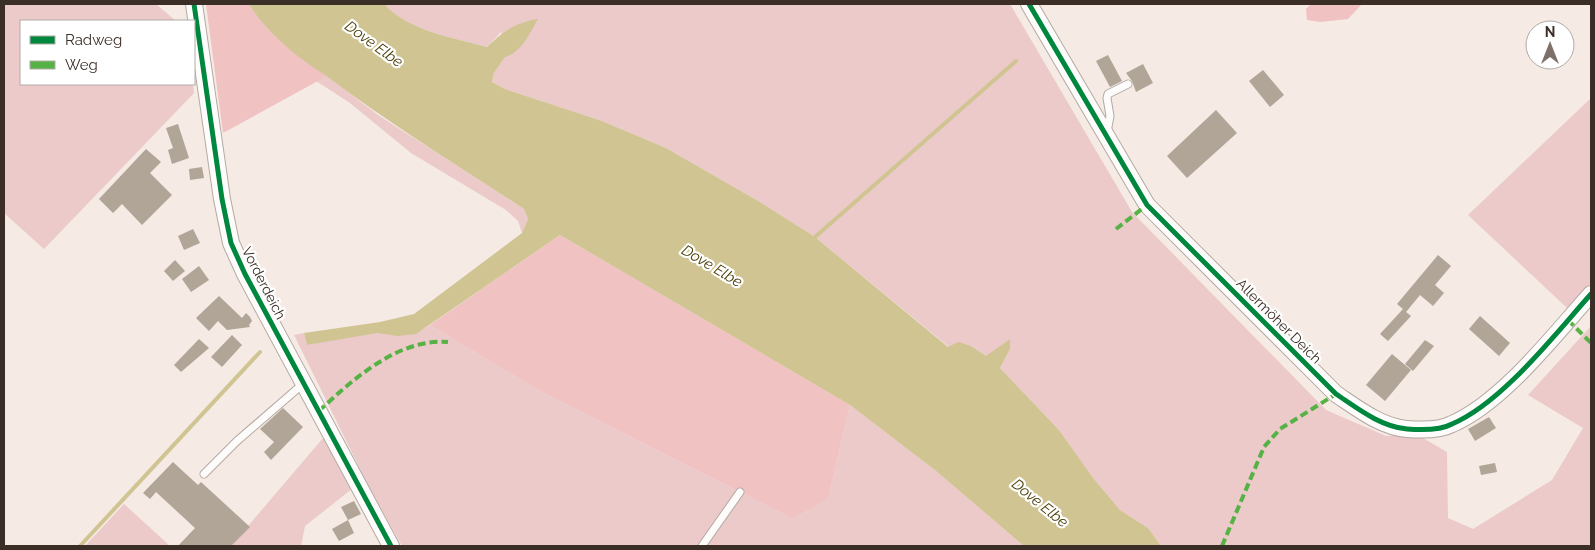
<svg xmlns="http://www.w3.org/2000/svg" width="1595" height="550" viewBox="0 0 1595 550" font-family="Raleway,sans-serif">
	<rect width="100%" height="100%" fill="#f5eae4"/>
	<!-- green -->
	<g fill="#ebcac9">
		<polygon points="4,4 156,4 176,21 21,21 21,84 193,84 194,93 44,249 4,213"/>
		<path d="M384 4H1010L1132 212 1326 410 1386 436 1416 434 1447 452 1448 518 1473 529 1552 480 1583 428 1528 395 1591 326V546H1161L1148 528 1120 510 1094 479 1059 430 1000 368 1010 349 986 356 971 346 949 347 815 237 760 202 666 148 602 121 505 89 492 82 494 73 505 57 501 32 487 47C452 37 411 32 384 4Z"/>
		<polygon points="327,76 378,115 524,209 528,219 522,233 518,221 506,210 411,153 350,103 316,81"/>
		<polygon points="1591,98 1591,283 1567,308 1468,215"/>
		<path d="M430 325 538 390 793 519 828 499 850 405 936 471 1024 546H402L366 481 294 335 304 333 307 345C329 341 354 333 377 333 402 332 406 341 430 325Z"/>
		<polygon points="329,431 358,484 305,526 301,546 231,546"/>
		<polygon points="124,504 170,546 85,546"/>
	</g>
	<!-- forest -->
	<g fill="#f0c2c2">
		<path d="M206 4H249C267 33 298 58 327 76L223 133Z"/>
		<polygon points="1311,4 1362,4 1348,19 1320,22 1307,20 1306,9"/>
		<polygon points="560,235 850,405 828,499 793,519 538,390 430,325"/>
	</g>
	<!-- water -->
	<path fill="#d1c493" d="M249 4H384C411 32 452 37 487 47 503 31 515 23 538 19 530 33 521 53 505 57L494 73 492 82 505 89 602 121 666 148 760 202 815 237 948 347 958 342 971 346 986 356 1010 339V349L1000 368 1059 430 1094 479 1120 510 1148 528 1161 546H1024L936 471 850 405 560 235 416 334 398 336 377 333 307 345 304 333 380 322 414 314 522 233 528 219 524 209C458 166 392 125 329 78 322 72 314 69 307 63 286 48 262 26 249 4Z"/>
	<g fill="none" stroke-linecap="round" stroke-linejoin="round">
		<!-- stream -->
		<g stroke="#d1c493" stroke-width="4">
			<polyline points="815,237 1016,61"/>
			<polyline points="80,546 260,352"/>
		</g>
	</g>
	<!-- building -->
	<g fill="#b1a598">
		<polygon points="1108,55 1122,81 1110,87 1096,61"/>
		<polygon points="1143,64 1153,83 1136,92 1132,81 1126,73"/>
		<polygon points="1263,70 1284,95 1270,107 1249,81"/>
		<polygon points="1216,110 1237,133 1187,178 1167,156"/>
		<polygon points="178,124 189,158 172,164 168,150 173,148 166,128"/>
		<polygon points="146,149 161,162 150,173 172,195 142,225 122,204 113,213 99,199"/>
		<polygon points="202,167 204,178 190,180 189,169"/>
		<polygon points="193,229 200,243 184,250 178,236"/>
		<polygon points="1438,255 1451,266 1435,285 1444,293 1433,306 1420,295 1406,312 1411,316 1388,341 1380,334 1403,309 1397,304"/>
		<polygon points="175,260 185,271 173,281 164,271"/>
		<polygon points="199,266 209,280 191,292 182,279"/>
		<polygon points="219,296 242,318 246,313 250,317 252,321 249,325 250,327 227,330 218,321 209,331 196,318"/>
		<polygon points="1480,316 1510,343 1499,356 1469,329"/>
		<polygon points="232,335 242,345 222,367 211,357"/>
		<polygon points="199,339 209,348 181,372 174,365"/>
		<polygon points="1425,340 1434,346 1413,371 1405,364"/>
		<polygon points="1392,354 1411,370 1385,401 1366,385"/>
		<polygon points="283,408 303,427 271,460 264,452 274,442 260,429"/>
		<polygon points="1489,417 1496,428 1475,441 1468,429"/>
		<polygon points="173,462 198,485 201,482 250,527 231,546 178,546 195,528 156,492 150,499 143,493"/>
		<polygon points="1495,463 1497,472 1481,475 1479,466"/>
		<polygon points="354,501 361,514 348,520 341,507"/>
		<polygon points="348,520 354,533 339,541 332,529"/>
	</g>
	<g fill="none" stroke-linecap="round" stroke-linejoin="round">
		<!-- service casing -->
		<g stroke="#b3a9a3" stroke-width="9">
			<g id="service">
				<polyline points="1107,132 1110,116 1107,98 1108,94 1128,84"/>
				<polyline points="204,474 237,441 304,383"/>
				<polyline points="702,546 740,492"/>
			</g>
		</g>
		<!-- tertiary casing -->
		<g stroke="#b3a9a3" stroke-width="18">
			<g id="tertiary">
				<polyline points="194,4 222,199 231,243 245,274 391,546"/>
				<path d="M1029 4 1147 205 1336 394C1357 408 1381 427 1407 429 1420 430 1441 430 1452 424 1502 403 1555 334 1591 294"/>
			</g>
		</g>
		<!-- service -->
		<use href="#service" stroke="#fefcfb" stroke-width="7"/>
		<!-- tertiary -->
		<use href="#tertiary" stroke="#fefcfb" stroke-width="16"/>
		<!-- quiet -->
		<g stroke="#57b245" stroke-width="4" stroke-dasharray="8 4" stroke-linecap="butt">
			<polyline points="1116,229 1147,205"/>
			<polyline points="1568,320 1591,343"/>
			<path d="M319 411C353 379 399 338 448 342"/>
			<polyline points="1222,546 1264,447 1280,429 1336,394"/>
		</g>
		<!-- cycleway casing -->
		<g stroke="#fff" stroke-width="8">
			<g id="cycleway">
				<polyline points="194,4 222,199 231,243 245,274 391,546"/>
				<path d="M1029 4 1147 205 1336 394C1357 408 1381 427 1407 429 1420 430 1441 430 1452 424 1502 403 1555 334 1591 294"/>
			</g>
		</g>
		<!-- cycleway -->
		<use href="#cycleway" stroke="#00873e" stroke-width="5"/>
	</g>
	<g text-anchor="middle" stroke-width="4.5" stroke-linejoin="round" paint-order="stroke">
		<!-- street labels -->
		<g font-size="14" fill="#3b2e26" stroke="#fff">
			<text transform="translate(264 283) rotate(63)" y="5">Vorderdeich</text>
			<text transform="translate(1279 321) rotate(45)" y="5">Allermöher Deich</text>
		</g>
		<!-- water labels -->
		<g font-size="15" font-style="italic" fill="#4b410a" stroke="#fff">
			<text transform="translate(374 44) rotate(36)" y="5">Dove Elbe</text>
			<text transform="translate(712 266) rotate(31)" y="5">Dove Elbe</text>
			<text transform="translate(1040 503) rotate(39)" y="5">Dove Elbe</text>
		</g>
	</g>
	<!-- border -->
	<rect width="1595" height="550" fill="none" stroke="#3b2e26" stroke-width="10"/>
	<!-- legend -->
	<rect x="20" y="20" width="175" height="65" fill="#ffffff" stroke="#b1aba8"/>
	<rect x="30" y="36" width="25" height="8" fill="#00873e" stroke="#b1aba8"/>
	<text x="65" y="45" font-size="15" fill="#3b2e26">Radweg</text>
	<rect x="30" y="61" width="25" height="8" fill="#57b245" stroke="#b1aba8"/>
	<text x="65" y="70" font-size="15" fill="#3b2e26">Weg</text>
	<!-- north arrow -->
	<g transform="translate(1550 45)"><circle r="24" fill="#ffffff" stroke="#b1aba8"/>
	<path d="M0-4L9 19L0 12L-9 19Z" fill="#7c7068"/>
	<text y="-8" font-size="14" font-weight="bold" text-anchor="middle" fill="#3b2e26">N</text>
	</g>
</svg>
